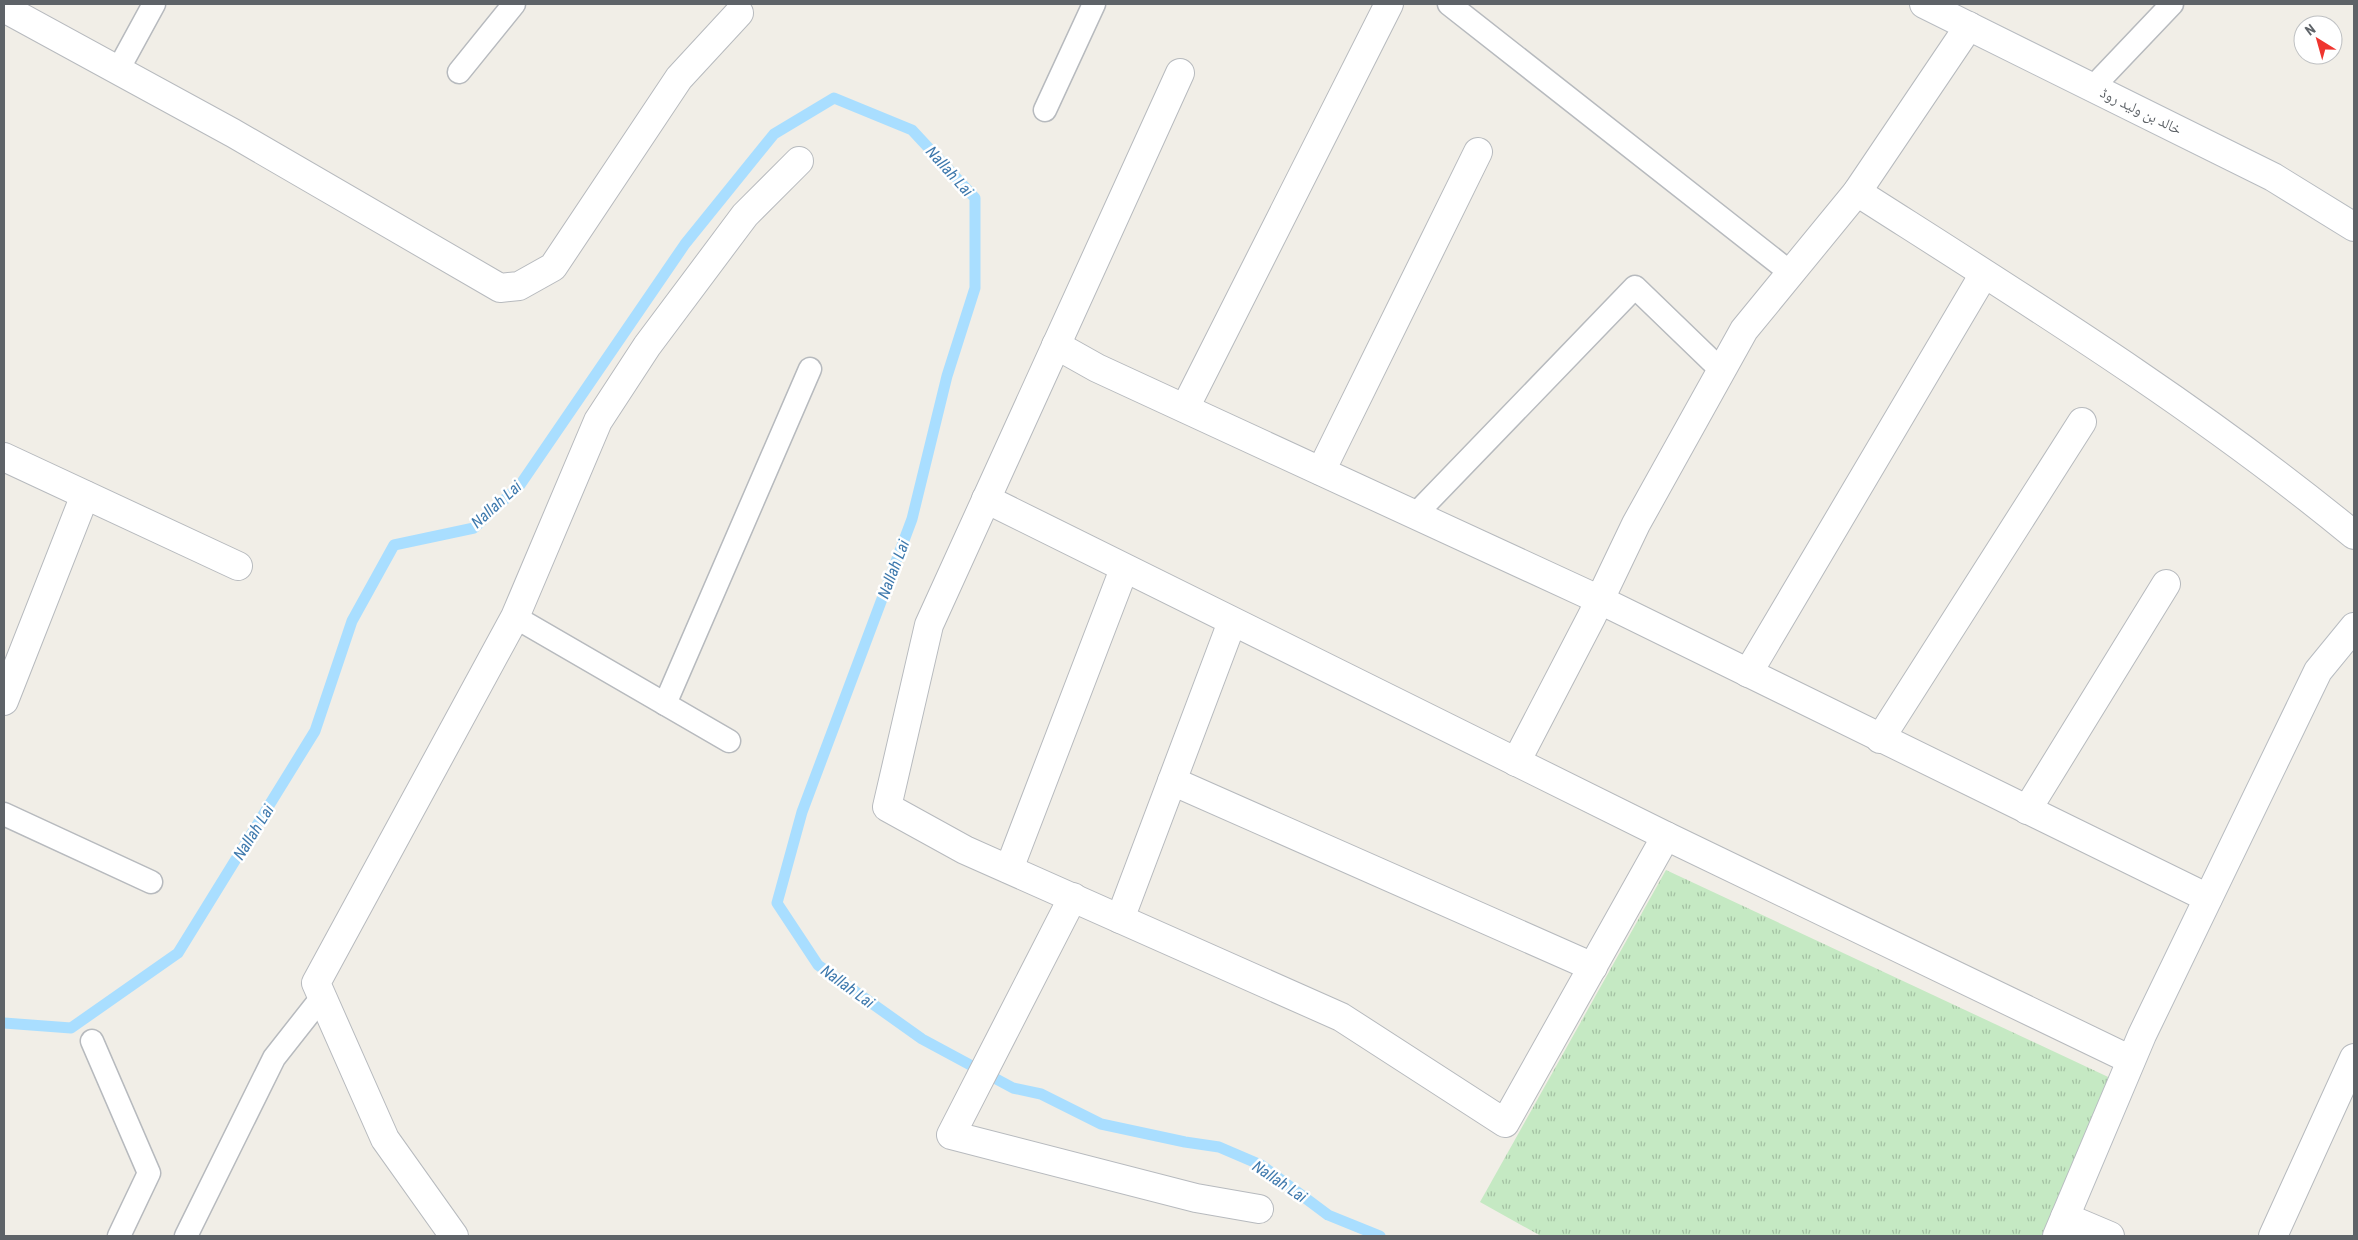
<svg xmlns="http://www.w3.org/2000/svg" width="2358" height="1240" viewBox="0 0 2358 1240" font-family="'Roboto Condensed','Noto Naskh Arabic',sans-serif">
	<defs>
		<pattern id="park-tufts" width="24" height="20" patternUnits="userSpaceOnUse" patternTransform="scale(1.25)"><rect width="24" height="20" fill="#c5e9c3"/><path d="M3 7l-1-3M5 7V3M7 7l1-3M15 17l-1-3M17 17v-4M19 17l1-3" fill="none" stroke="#a3c0a2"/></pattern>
	</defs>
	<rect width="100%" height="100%" fill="#f1eee7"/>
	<!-- park -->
	<polygon fill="url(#park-tufts)" points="1666,870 2121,1083 2057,1236 1541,1236 1480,1202"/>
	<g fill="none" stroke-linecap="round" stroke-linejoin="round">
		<!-- stream -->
		<polyline stroke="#a9deff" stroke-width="11" points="4,1023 71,1028 178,953 315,731 352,621 394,545 474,528 520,485 685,244 774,134 834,98 912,130 975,198 975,288 947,376 912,519 802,812 777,903 818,965 922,1039 1013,1088 1041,1094 1101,1124 1185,1142 1219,1147 1261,1165 1328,1215 1380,1236"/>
		<!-- lane casing -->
		<g stroke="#b7babe" stroke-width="25">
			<g id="lane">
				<polyline points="1449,4 1791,273"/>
				<polyline points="118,70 154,4"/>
				<polyline points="459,72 514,4"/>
				<polyline points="2093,87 2172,4"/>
				<polyline points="1045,110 1094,4"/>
				<polyline points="1415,515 1635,287 1722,371"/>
				<polyline points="515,617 729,741"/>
				<polyline points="665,704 810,369"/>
				<polyline points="4,814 151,882"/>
				<polyline points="92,1041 149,1173 119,1236"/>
				<polyline points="186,1236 274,1058 322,997"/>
			</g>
		</g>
		<!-- street casing -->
		<g stroke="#b7babe" stroke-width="30">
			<g id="street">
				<polyline points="4,8 233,133 500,288 519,286 553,267 679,78 739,13"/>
				<polyline points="1180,73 929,625 887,807 965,850 1341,1017 1505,1123 1666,836"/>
				<path d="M1857 192C2026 300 2199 407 2354 535"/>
				<polyline points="1056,345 1097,368 1600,600 2208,898"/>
				<polyline points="1185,408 1389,4"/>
				<polyline points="4,457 238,566"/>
				<polyline points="1321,471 1478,152"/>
				<polyline points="986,499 1666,836 2131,1060"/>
				<polyline points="1748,673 1984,274"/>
				<polyline points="4,701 85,495"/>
				<polyline points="1880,739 2082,422"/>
				<polyline points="1516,762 1592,616 1636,524 1744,330 1857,192 1969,26"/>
				<polyline points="1172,781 1593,967"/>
				<polyline points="2027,810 2166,584"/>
				<polyline points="1009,869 1124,569"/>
				<polyline points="1073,897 951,1135 1196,1198 1259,1209"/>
				<polyline points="1120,919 1232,622"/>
				<polyline points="2065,1217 2110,1236"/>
				<polyline points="454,1236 385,1139 316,983 515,617 598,421 647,346 745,215 799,161"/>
				<polyline points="2273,1236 2354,1058"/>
			</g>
		</g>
		<!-- secondary casing -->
		<g stroke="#b8bcc1" stroke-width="30">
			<g id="secondary">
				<polyline points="1924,4 2273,177 2354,227"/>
				<polyline points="2057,1236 2142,1035 2318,671 2354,627"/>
			</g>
		</g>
		<!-- lane -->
		<use href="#lane" stroke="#fff" stroke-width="22"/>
		<!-- street -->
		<use href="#street" stroke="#fff" stroke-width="28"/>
		<!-- secondary -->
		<use href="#secondary" stroke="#fff" stroke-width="28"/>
	</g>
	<g text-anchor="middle" stroke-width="5" stroke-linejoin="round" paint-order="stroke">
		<!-- street labels -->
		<g font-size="15" fill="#5e6368" stroke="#fff">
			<text transform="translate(2141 111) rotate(26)" y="5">خالد بن ولید روڈ</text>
		</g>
		<!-- water labels -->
		<g font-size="16" font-style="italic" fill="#3e79ad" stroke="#fff">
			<text transform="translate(950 171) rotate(48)" y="6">Nallah Lai</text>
			<text transform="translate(496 504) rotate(-42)" y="6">Nallah Lai</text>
			<text transform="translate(893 569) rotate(-69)" y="6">Nallah Lai</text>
			<text transform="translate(253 832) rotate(-58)" y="6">Nallah Lai</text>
			<text transform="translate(848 986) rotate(36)" y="6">Nallah Lai</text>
			<text transform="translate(1280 1181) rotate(34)" y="6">Nallah Lai</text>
		</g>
	</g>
	<!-- border -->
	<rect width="2358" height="1240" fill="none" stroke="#5e6368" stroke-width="10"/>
	<!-- north arrow -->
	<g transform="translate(2318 40) rotate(323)"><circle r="24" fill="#ffffff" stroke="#bfc1c3"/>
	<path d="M0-4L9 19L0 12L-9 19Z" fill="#ef352f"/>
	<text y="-8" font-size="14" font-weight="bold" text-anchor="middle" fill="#5e6368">N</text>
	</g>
</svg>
